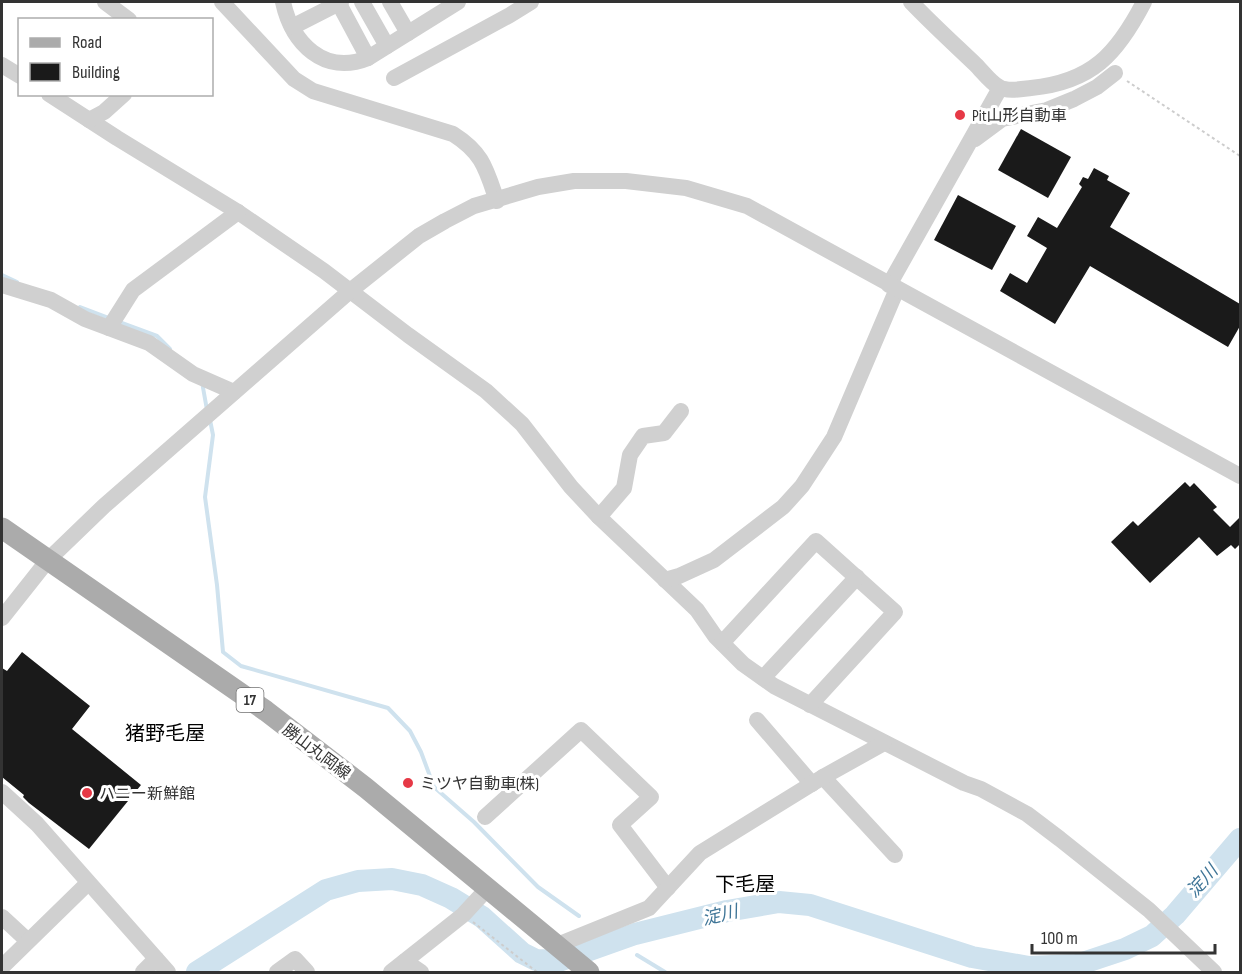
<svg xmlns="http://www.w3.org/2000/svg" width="1242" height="974" viewBox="0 0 1242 974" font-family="'Sofia Sans Condensed','Noto Sans JP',sans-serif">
	<rect width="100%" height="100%" fill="#fff"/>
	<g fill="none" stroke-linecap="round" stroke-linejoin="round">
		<!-- stream -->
		<g stroke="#cfe2ee" stroke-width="4">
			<polyline points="2,275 17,282"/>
			<polyline points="80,307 109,318"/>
			<polyline points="119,322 157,336 170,349"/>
			<polyline points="202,382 207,410"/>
			<polyline points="210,420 213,435 205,497 217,585 223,652 241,666 388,708 410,731 421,752 434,787 474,822 538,887 579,916"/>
			<polyline points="637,955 665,972"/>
		</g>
		<!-- river -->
		<polyline stroke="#cfe2ee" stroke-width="22" points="197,972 326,890 358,881 392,879 422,885 451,898 482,917 522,953 536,960 559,961 635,934 727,911 779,902 810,905 972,957 1029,967 1077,965 1125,949 1152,936 1175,915 1240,839"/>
	</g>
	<!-- building -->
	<g fill="#1a1a1a">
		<polygon points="1021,129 1071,157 1048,198 998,170"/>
		<polygon points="1094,168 1109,176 1107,180 1130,193 1110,227 1240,304 1240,326 1228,347 1090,266 1055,324 1000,291 1010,273 1027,283 1047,248 1027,236 1038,217 1057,228 1082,187 1079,184 1083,177 1088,179"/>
		<polygon points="958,195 1016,226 992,270 934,240"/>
		<polygon points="1185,482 1190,487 1194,483 1217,507 1213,510 1230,527 1240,517 1240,544 1235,549 1231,545 1217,556 1199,537 1150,583 1111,542 1133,521 1138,526"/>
		<polygon points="22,652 90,706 72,729 141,785 89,849 29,803 23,797 24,795 2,777 2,668 7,671"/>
	</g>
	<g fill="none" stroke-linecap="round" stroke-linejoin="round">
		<!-- path -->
		<g stroke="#cdcdcd" stroke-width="2" stroke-dasharray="3 3" stroke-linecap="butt">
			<polyline points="1127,81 1240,156"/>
			<polyline points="473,922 537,972"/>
		</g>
		<!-- minor -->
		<g stroke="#d0d0d0" stroke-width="16">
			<polyline points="105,2 129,20"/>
			<path d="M222 2 294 79 313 91 453 134C483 153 486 169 497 201"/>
			<path d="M283 2C292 43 324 76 368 58L458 2"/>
			<polyline points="338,2 368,58"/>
			<polyline points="362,2 387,46"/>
			<polyline points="390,2 408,33"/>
			<path d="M911 2C932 24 954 44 976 65 983 72 991 83 999 87 1007 92 1022 89 1031 88 1092 82 1117 54 1144 2"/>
			<polyline points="292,27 341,2"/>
			<polyline points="2,65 20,76"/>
			<polyline points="394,78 510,15 531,2"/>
			<polyline points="49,94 117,138 238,212 324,271 408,335 486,391 522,424 571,487 599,517 697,610 715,636 743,664 774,686 964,783 981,789 1027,814 1060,839 1149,910 1214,972"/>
			<polyline points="89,120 104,112 124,94"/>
			<polyline points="975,139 1002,119 1047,110 1074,99 1097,87 1115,73"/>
			<polyline points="2,285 51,300 85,319 149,343 193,374 234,392"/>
			<polyline points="889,285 1000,88"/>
			<polyline points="109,328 133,290 238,212"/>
			<polyline points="599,517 624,488 630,455 643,436 664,433 681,411"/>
			<polyline points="665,580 679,576 714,560 783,507 802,486 834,437 897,289"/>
			<polyline points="2,618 48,560 104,506 350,291 419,236 445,221 474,206 538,187 574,181 626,181 686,188 747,206 1240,476"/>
			<polyline points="722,643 816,541 895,612 810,705"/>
			<polyline points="763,678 857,577"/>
			<polyline points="757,720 812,784"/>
			<polyline points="823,777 895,855"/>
			<polyline points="2,792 37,824 168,972"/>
			<polyline points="485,817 581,730 651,797 620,825 668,888"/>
			<polyline points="2,917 28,941"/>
			<polyline points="555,946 649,908 700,853 823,777 884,743"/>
			<polyline points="405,961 421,972"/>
			<polyline points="2,967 88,883"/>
			<polyline points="143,972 156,959"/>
			<polyline points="277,972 295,959 307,972"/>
			<polyline points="391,972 463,915 487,889"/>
		</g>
		<!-- major -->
		<polyline stroke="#ababab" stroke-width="21" points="2,528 266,711 366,788 589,972"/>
	</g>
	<!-- markers -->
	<g fill="#e63946" stroke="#fff" stroke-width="2">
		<circle cx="960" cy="115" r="6"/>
		<circle cx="408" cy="783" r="6"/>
		<circle cx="87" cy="793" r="6"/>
	</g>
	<g text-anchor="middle" stroke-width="6" stroke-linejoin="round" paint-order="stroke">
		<!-- shield labels -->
		<rect fill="#fff" stroke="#707070" stroke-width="1.5" x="236.5" y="688" width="27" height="24" rx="4.5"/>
		<g font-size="15" font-weight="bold" fill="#333">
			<text x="250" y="705">17</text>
		</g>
		<!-- poi labels -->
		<g font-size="16" fill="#333" stroke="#fff" text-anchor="start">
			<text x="972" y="121">Pit山形自動車</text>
			<text x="420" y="789">ミツヤ自動車(株)</text>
			<text x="99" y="799">ハニー新鮮館</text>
		</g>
		<!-- street labels -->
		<g font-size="16" fill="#333" stroke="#fff">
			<text transform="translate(317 751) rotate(37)" y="6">勝山丸岡線</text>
		</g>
		<!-- water labels -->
		<g font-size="18" font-style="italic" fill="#3f7597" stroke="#fff">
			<text transform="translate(1202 881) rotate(-48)" y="6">淀川</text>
			<text transform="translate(720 915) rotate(-13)" y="6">淀川</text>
		</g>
		<!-- quarter labels -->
		<g font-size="20" fill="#000" stroke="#fff">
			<text x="165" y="740">猪野毛屋</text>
			<text x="745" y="891">下毛屋</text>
		</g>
	</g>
	<!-- border -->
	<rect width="1242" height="974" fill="none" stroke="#333333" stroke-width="6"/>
	<!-- legend -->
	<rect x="18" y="18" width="195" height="78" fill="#ffffff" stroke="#adadad" stroke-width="1.5"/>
	<rect x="30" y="38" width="30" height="9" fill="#ababab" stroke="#adadad" stroke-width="1.5"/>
	<text x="72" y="48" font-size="18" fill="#333333">Road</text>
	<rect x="30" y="63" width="30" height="18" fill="#1a1a1a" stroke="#adadad" stroke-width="1.5"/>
	<text x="72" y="78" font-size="18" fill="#333333">Building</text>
	<!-- scale -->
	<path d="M1032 944v9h183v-9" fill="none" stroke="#333333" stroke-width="3"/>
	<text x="1041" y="944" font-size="18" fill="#333333" stroke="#ffffff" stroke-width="4.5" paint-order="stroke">100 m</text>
</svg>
